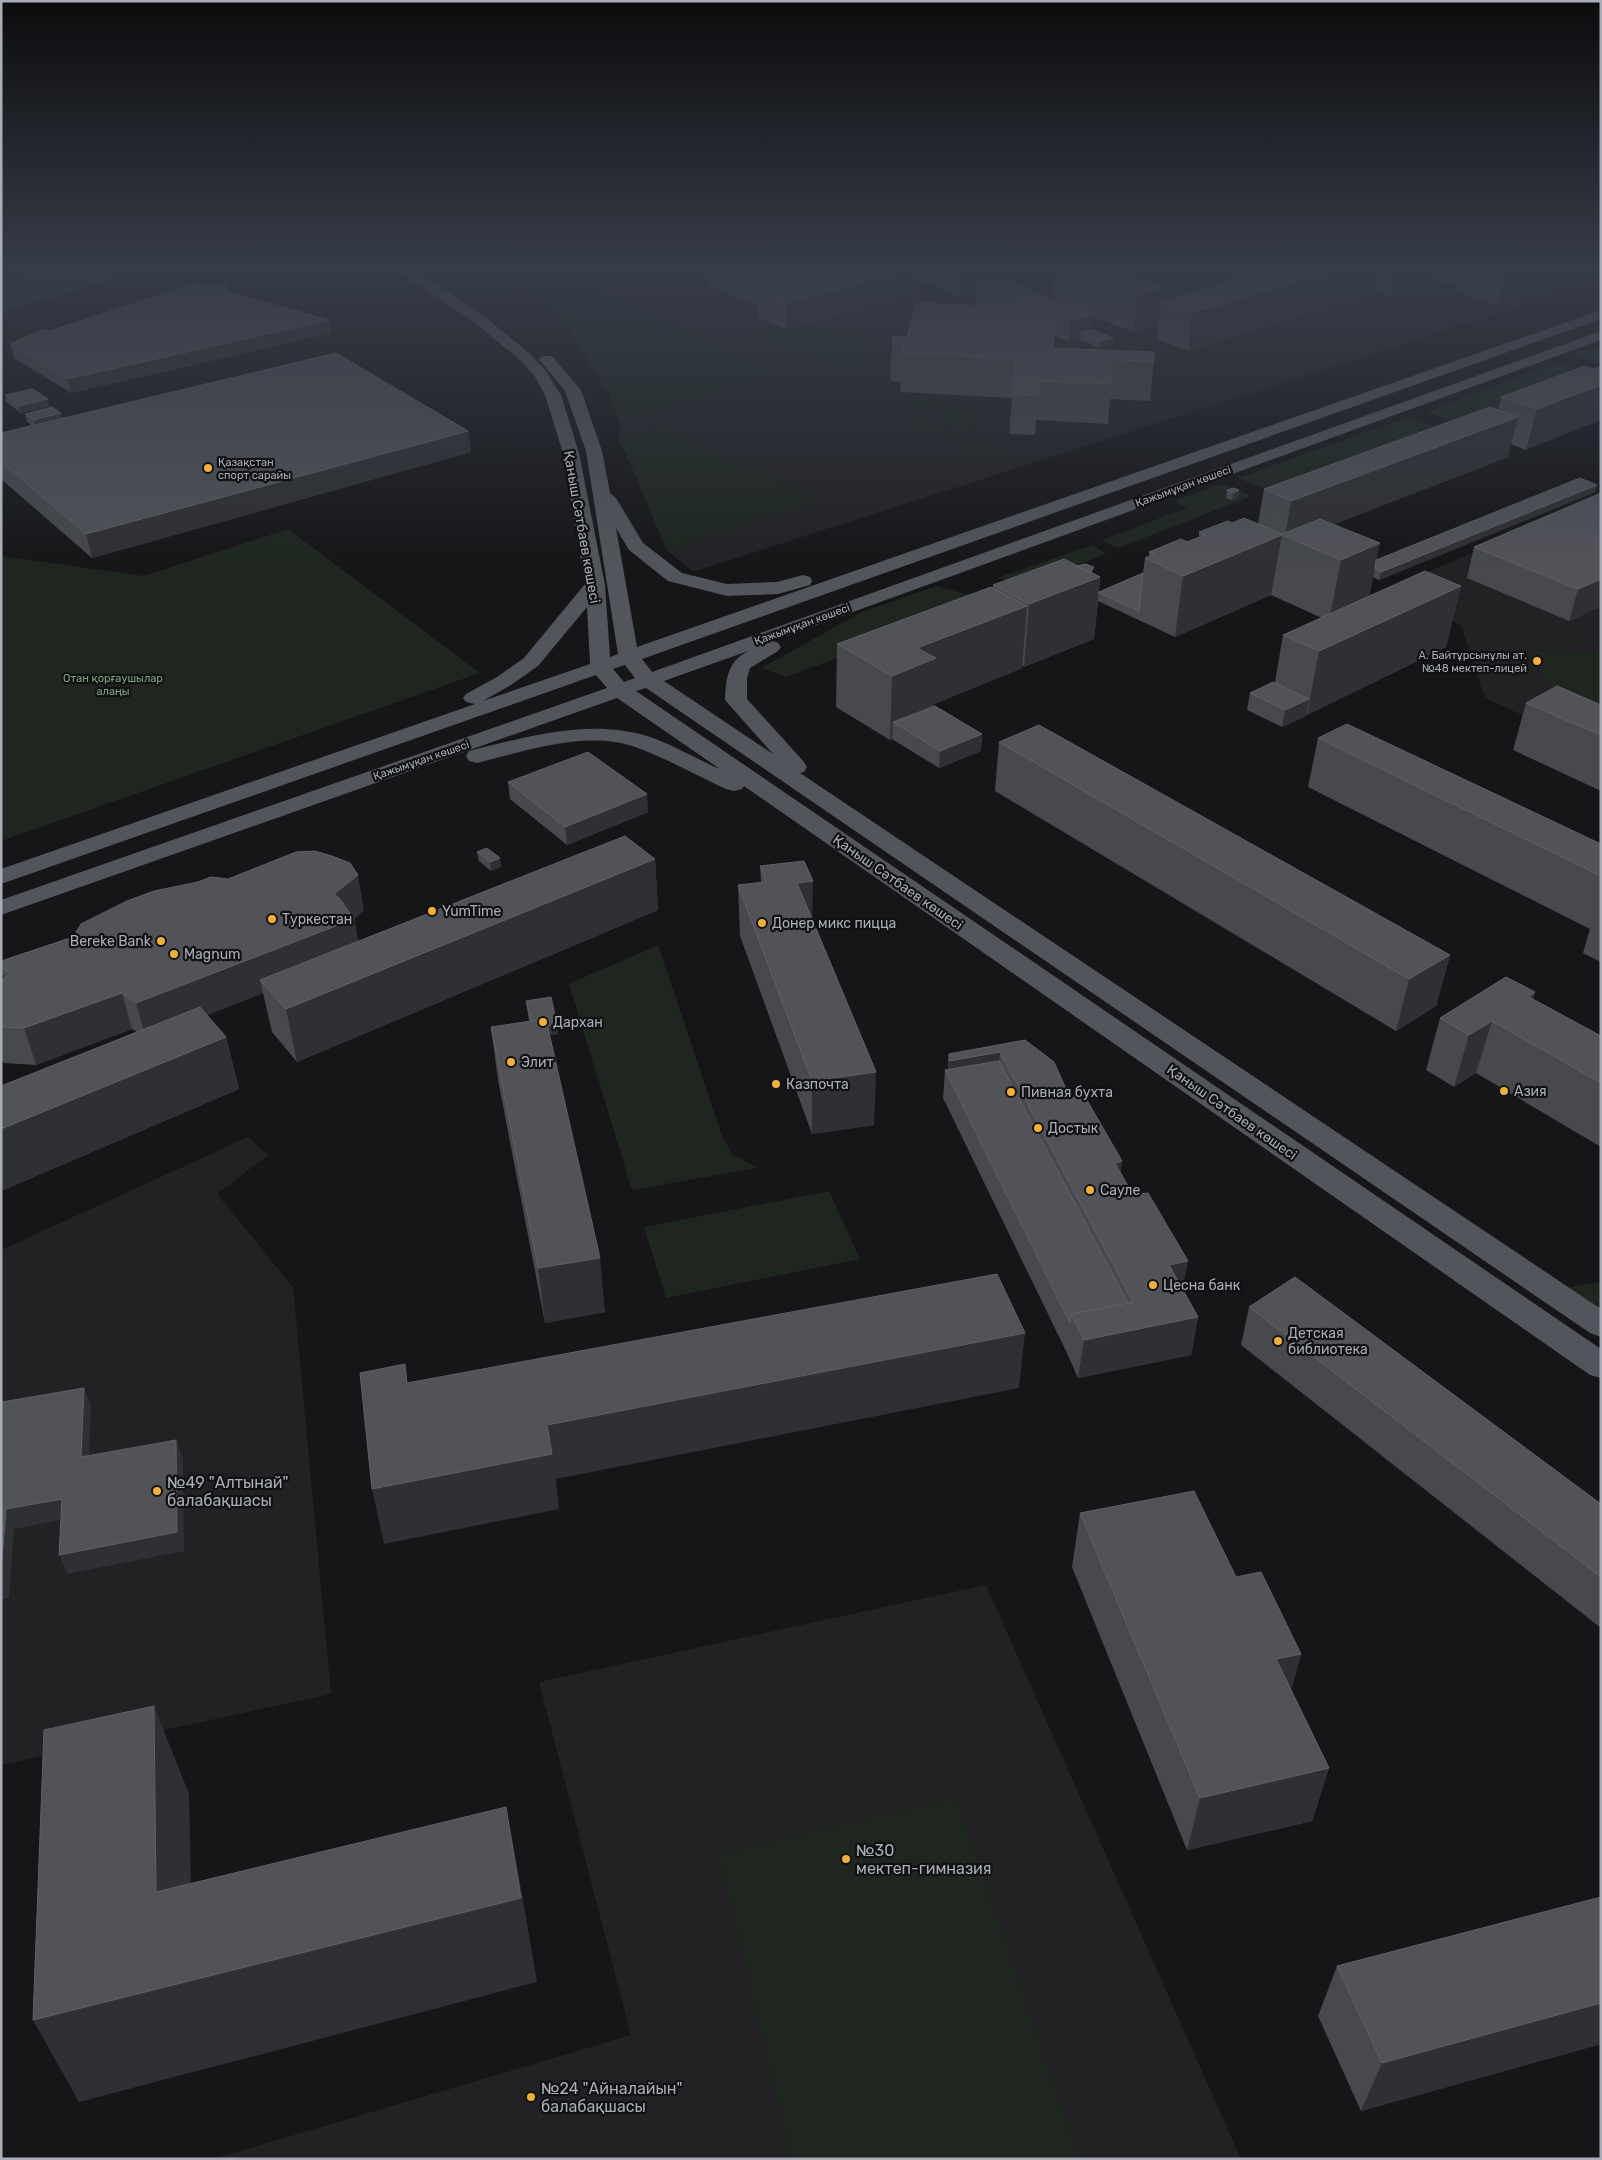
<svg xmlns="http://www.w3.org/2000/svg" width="1602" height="2160" viewBox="0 0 1602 2160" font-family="Rubik,sans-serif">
	<rect width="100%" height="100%" fill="#161618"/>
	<!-- built -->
	<g fill="#222225">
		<polygon points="485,266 874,266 955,302 1121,266 1521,266 1566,279 1578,288 693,572 667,550 631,465 619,441 620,422 609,395 575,337 547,301"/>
		<polygon points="1585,507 1601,512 1601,751 1485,698 1461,625 1380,591"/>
		<polygon points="248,1137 268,1155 217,1194 293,1287 331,1694 1,1765 1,1250"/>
		<polygon points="986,1585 1241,2159 213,2159 631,2035 539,1682"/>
	</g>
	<!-- green -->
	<g fill="#1e261f">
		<polygon points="523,266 539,266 554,272 582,266 604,266 613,270 571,280 781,375 620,422 609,395 579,343 547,301 496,272"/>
		<polygon points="797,327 852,333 873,342 864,370 850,375 755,333 775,328"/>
		<polygon points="1601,349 1601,366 1569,355 1582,350"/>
		<polygon points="782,359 787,359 829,379 818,381 777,362"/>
		<polygon points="1557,362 1591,372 1509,415 1468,427 1427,412"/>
		<polygon points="863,393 995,451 997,454 987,456 854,396"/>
		<polygon points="895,395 949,396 955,399 923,411 890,397"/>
		<polygon points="964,403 971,406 969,427 963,429 929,414"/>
		<polygon points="1408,417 1450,431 1280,495 1238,478"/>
		<polygon points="664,427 819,501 667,550 631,465 619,441"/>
		<polygon points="1221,484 1252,496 1118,548 1102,540 1187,508 1174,501"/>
		<polygon points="288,529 480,673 1,841 1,556 144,576"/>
		<polygon points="1093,545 1106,554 1034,582 997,578"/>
		<polygon points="936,586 991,601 786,677 761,668 862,612"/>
		<polygon points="1532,650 1601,652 1601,721 1563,719"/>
		<polygon points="658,945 723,1138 733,1155 758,1168 632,1190 569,984"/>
		<polygon points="829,1191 860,1259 666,1298 644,1227"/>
		<polygon points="1601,1282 1601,1312 1567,1291 1571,1287"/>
		<polygon points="956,1797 1080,2159 791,2159 719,1854"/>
	</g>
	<!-- water -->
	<polygon fill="#2c353c" points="51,266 158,266 1,313 1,280"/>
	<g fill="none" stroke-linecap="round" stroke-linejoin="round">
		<!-- major -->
		<path fill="#53555c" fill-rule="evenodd" d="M387 266H403L437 284 484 316 528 352 545 370 561 395 579 453 605 585 610 657 618 654 586 451 565 391 539 359 542 356H552L581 390 602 451 610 493 616 498 643 543 682 573 727 584 777 582 803 575 810 577 812 581 810 585 778 594 727 596 668 581 629 550 616 528 637 647 1601 310V319L642 659 652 672 1601 331V340L773 641 778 643 781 647 778 651 750 668 747 678V699L804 762 807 767 804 772 800 773 1601 1309V1337L1590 1333 646 688 636 691 1601 1349V1378L1590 1375 744 786 742 789 734 791 726 789C698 776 664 757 635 747 585 730 527 751 477 763L469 761 466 756 469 751C526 737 589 718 647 736 672 744 696 759 720 769L617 698 1 915V900L607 688 596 675 1 884V869L475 704 466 702 463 698 466 694 497 677 524 658 585 584 563 453 545 395 534 375 518 358 474 322 427 290ZM587 607 590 664 483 701 511 685 538 666ZM748 651C727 662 726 679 725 700L773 754 664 681ZM625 665 635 678 624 682 613 669Z"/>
	</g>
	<!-- wall -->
	<g fill="#47494d" fill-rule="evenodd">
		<polygon points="641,266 672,266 652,270"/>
		<polygon points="676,266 871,266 894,300 786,329 758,317 758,306 708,285 708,275 702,277"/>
		<path d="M883 266H1017L1016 283 1013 284 1052 299 1054 266H1545L1539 291 1498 305 1455 292 1456 286 1431 278 1430 283 1389 296 1377 292 1188 351 1157 339 1158 325 1134 332 1094 317 1093 330 1113 338 1112 345 1100 348 1080 340V338L1069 341 1054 336 1053 348 1154 361 1150 401 1110 399 1108 424 1036 420 1035 435 1009 434 1012 398 900 392 901 382 890 381 892 343 978 306 976 305V293L959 297ZM1233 278 1237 280 1161 302V299Z"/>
		<polygon points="353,267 379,273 362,277 354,274"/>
		<polygon points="226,283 228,292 329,320 331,333 71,393 14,358 10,344 50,331"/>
		<polygon points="1585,366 1526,450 1511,444 1508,457 1334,524 1376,560 1595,492 1379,580 1373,577 1369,596 1461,586 1446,647 1307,715 1306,715 1306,716 1282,727 1247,710 1250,693 1275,682 1283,635 1322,618 1271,595 1175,637 1098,601 1094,639 1024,667 1022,665 1022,668 934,704 934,706 982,734 981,751 939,768 892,739 890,740 836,707 837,644 993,588 993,585 1076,566 1086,564 1093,574 1100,577 1099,592 1143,573 1145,558 1149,557 1149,552 1187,542 1199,537 1199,532 1232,523 1258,524 1264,489 1498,410 1501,397"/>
		<polygon points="5,395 49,406 21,413 6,402"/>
		<polygon points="61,413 62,419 468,431 471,452 92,558 1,479 1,433 33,426 27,422 25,414"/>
		<polygon points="1227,490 1239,490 1238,498 1232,500 1226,498"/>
		<polygon points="1601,493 1601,606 1569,621 1467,578 1474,547"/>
		<polygon points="1526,703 1601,705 1601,791 1513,750"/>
		<polygon points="1318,738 1601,844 1601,962 1583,953 1590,929 1308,787"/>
		<polygon points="999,742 1450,955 1436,1006 1396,1031 995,791"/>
		<polygon points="508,782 648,812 567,845 510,799"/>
		<polygon points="477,852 501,867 491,871 479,861"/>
		<polygon points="655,859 658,910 297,1062 272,1032 263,993 207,1015 226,1037 239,1089 1,1191 1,1086 137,1032 132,1029 36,1065 4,1063 1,1060 1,980 4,979 1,972 1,961 364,910 354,919 358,941"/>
		<polygon points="760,866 812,920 874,1125 812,1134 740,936 738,885 761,882"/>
		<polygon points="1535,992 1533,999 1601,1036 1601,1147 1476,1073 1454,1087 1426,1070 1440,1018"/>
		<polygon points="526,1001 558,1034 549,1035 605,1312 545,1323 498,1080 491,1027 529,1021"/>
		<polygon points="1025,1040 1070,1098 1122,1161 1120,1173 1198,1317 1191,1355 1078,1378 1066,1351 943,1098 945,1070 948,1069 949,1054"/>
		<polygon points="1249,1307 1601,1504 1601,1628 1241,1345"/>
		<polygon points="1080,1513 1236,1577 1301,1654 1291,1690 1329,1768 1312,1821 1187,1850 1072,1567"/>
		<polygon points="1601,1897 1601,2044 1361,2111 1318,2016 1337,1966"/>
	</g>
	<!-- shaded-wall -->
	<g fill="#2f3033">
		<polygon points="651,266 672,266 652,270"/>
		<polygon points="701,266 707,266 708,275 702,277"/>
		<polygon points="987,266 1017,266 1016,283 989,290 977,285 976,293 959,297 961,272"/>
		<polygon points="1156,266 1235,266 1233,278 1161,299 1158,325 1134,332 1138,295 1124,275"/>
		<polygon points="1351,266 1382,266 1377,292 1188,351 1192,313"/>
		<polygon points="1395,266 1433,266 1430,283 1389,296"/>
		<polygon points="1512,266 1545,266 1539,291 1498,305 1506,269"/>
		<polygon points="378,267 379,273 362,277 361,271"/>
		<polygon points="895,275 894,300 786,329 786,303"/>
		<polygon points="1094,315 1092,334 1080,333 1080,338 1069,341 1070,321"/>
		<polygon points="329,320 331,333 71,393 67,379"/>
		<polygon points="1113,338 1112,345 1100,348 1101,341"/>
		<polygon points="1601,385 1601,420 1526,450 1537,409"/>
		<polygon points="48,399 49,406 21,413 19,406"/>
		<polygon points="61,413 63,420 36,427 34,420"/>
		<polygon points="1518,417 1508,457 1293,540 1285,537 1291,501"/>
		<polygon points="468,431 471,452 92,558 86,534"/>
		<polygon points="1597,485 1595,492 1379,580 1381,572"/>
		<polygon points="1239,490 1238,498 1232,500 1233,493"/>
		<polygon points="1282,535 1271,595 1175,637 1183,576"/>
		<polygon points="1380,543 1368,603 1329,621 1341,560"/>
		<polygon points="1100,577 1094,639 1024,667 1029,604"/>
		<polygon points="1601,579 1601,606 1569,621 1578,589"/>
		<polygon points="1461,586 1446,647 1307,715 1319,651"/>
		<polygon points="1027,606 1022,668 934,704 933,722 893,722 892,739 890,740 892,676 917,648"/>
		<polygon points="1309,699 1306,716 1282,727 1285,710"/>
		<polygon points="982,734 981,751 939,768 940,751"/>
		<polygon points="647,794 648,812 567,845 565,827"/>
		<polygon points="500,858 501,867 491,871 490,862"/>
		<polygon points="655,859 658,910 297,1062 286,1009"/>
		<polygon points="358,875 364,910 354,919 360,954 260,980 263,993 146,1039 136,1003 334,894"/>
		<polygon points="813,881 812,932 797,883"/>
		<polygon points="1450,955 1436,1006 1396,1031 1409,979"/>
		<polygon points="1535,992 1521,1037 1529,997"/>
		<polygon points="122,993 132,1029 36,1065 24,1028"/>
		<polygon points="1492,1021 1476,1073 1454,1087 1469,1035"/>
		<polygon points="557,1024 558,1034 533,1037 532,1028"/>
		<polygon points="226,1037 239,1089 1,1191 1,1129"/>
		<polygon points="1000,1052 997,1089 948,1077 949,1061"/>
		<polygon points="876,1072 874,1125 812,1134 812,1081"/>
		<polygon points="1122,1161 1117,1199 1115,1163"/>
		<polygon points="600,1258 605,1312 545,1323 538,1268"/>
		<polygon points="1188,1261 1181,1299 1169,1265"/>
		<polygon points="1198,1317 1191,1355 1078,1378 1084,1340"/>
		<polygon points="1025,1333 1019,1388 556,1479 559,1509 384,1544 372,1489 547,1425"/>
		<polygon points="84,1388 91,1407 88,1477 81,1457"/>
		<polygon points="176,1440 183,1459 184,1551 67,1574 59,1555"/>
		<polygon points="62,1499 70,1518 14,1529 9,1598 1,1599 1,1570 6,1509"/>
		<polygon points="1301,1654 1286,1707 1276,1659"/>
		<polygon points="154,1706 189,1794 193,1976 156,1892"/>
		<polygon points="1329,1768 1312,1821 1187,1850 1200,1798"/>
		<polygon points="506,1807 522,1894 537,1982 79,2102 33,2020"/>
		<polygon points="1601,2003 1601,2044 1361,2111 1382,2063"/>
	</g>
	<!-- building -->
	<g fill="#525359" stroke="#5f6168">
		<polygon points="361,266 376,266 378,267 361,271 353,267"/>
		<polygon points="722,266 871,266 895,275 786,303 758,292 773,288"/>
		<polygon points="944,266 987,266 961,272"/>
		<polygon points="1056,266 1156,266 1124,275 1163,288 1138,295"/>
		<polygon points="1285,266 1351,266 1192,313 1161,302"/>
		<polygon points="1495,266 1516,266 1506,269"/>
		<polygon points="1000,279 1094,315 1070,321 1056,316 1056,310 1038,309 1030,306 1030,304 1025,304 977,285"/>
		<polygon points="196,283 212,287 226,283 225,291 329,320 67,379 10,344 43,329 50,331"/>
		<polygon points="916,303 1010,307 1011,303 1030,304 1029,308 1056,310 1053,348 1154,352 1154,361 1112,360 1112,384 1039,381 1038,395 1012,394 1016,359 902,353 904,343 892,343 894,336 907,337"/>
		<polygon points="1092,330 1113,338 1101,341 1080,333"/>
		<polygon points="336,353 468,431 86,534 1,462 1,433"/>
		<polygon points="1585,366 1601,371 1601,385 1537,409 1501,397"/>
		<polygon points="1601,366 1601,371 1593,369"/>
		<polygon points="33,389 48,399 19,406 5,395"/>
		<polygon points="52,407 61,413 34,420 25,414"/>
		<polygon points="1490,407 1518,417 1291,501 1264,489"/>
		<polygon points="1580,478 1597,485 1381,572 1375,569 1376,560"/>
		<polygon points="1233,488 1239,490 1233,493 1227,490"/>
		<polygon points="1601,493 1601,579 1578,589 1474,547"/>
		<polygon points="1244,518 1282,534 1320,519 1380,543 1341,560 1282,535 1183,576 1145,558 1155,554 1149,552 1181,539 1187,542 1205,535 1199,532 1228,521 1232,523"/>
		<polygon points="1064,559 1100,577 1029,604 993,585"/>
		<polygon points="1086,564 1094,567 1091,572 1089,572 1076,566"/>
		<polygon points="1425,571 1461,586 1319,651 1283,635"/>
		<polygon points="1143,573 1139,611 1099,593 1099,592"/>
		<polygon points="991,587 1027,606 917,648 936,658 892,676 837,644"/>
		<polygon points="1273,682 1309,699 1285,710 1250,693"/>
		<polygon points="1557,686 1601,705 1601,735 1526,703"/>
		<polygon points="935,706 982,734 940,751 893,722"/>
		<polygon points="1347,724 1601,844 1601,876 1318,738"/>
		<polygon points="1039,725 1450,955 1409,979 999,742"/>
		<polygon points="588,752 647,794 565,827 508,782"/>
		<polygon points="625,836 655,859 286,1009 260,980"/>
		<polygon points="487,848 500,858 490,862 477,852"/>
		<polygon points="315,851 332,856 350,863 358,875 334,894 340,899 354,919 136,1003 122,993 24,1028 1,1027 1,980 10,974 1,966 1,961 73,937 81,924 127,901 154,891 198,882 211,877 228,879 296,852"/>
		<polygon points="804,861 813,881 797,883 876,1072 812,1081 738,885 766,882 760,866"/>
		<polygon points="1506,977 1535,992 1529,997 1601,1036 1601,1083 1492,1021 1469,1035 1440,1018"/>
		<polygon points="551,997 557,1024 547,1026 546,1019 531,1021 526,1001"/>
		<polygon points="200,1007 226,1037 1,1129 1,1086"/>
		<polygon points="546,1019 600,1258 538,1268 491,1027"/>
		<polygon points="1025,1040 1054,1062 1070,1098 1084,1095 1122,1161 1115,1163 1133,1195 1148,1193 1188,1261 1169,1265 1198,1317 1084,1340 1071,1314 1133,1302 1000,1052 949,1061 949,1054"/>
		<polygon points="999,1061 1128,1303 1071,1314 1070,1323 945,1070"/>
		<polygon points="997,1274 1025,1333 547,1425 552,1454 372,1489 360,1373 405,1364 407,1383"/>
		<polygon points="1295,1277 1601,1504 1601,1577 1249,1307"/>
		<polygon points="84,1388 81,1457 176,1440 177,1532 59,1555 62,1499 6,1509 1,1570 1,1412 2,1402"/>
		<polygon points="1194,1491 1236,1577 1261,1572 1301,1654 1276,1659 1329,1768 1200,1798 1080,1513"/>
		<polygon points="154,1706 156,1892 506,1807 521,1898 33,2020 44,1730"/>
		<polygon points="1601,1897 1601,2003 1382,2063 1337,1966"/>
	</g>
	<!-- sky -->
	<linearGradient id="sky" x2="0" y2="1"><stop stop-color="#0c0c0d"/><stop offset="0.47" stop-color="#363c48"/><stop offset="1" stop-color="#363c48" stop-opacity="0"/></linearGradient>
	<rect width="1602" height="568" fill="url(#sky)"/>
	<!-- markers -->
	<g fill="#f2b134" stroke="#111113" stroke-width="2">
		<circle cx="208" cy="468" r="5"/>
		<circle cx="1537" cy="661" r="5"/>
		<circle cx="432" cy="911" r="5"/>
		<circle cx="272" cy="919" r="5"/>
		<circle cx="762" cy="923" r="5"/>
		<circle cx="161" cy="941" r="5"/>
		<circle cx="174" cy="954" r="5"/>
		<circle cx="543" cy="1022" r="5"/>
		<circle cx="511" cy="1062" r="5"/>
		<circle cx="776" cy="1084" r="5"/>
		<circle cx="1504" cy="1091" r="5"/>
		<circle cx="1011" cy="1092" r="5"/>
		<circle cx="1038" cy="1128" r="5"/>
		<circle cx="1090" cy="1190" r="5"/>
		<circle cx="1153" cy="1285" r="5"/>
		<circle cx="1278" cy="1341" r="5"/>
		<circle cx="157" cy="1491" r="5"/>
		<circle cx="846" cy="1859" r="5"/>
		<circle cx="531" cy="2097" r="5"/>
	</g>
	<g text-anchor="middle" stroke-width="4.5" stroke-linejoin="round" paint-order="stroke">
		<!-- far-poi labels -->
		<g font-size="11" fill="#a8adb8" stroke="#111113" text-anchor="start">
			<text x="218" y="466">Қазақстан<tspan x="218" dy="13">спорт сарайы</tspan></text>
			<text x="1527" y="659" text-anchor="end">А. Байтұрсынұлы ат.<tspan x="1527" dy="13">№48 мектеп-лицей</tspan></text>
		</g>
		<!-- far-street labels -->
		<g font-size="11" fill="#a8adb8" stroke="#111113">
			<text transform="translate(1183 486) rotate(-20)" y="4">Қажымұқан көшесі</text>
			<text transform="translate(802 624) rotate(-20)" y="4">Қажымұқан көшесі</text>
			<text transform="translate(421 760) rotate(-19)" y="4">Қажымұқан көшесі</text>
		</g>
		<!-- far-park labels -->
		<g font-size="11" fill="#7fa381" stroke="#111113">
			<text x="113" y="682">Отан қорғаушылар<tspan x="113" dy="13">алаңы</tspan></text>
		</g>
		<!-- street labels -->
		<g font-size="14" fill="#a8adb8" stroke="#111113">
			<text transform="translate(582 527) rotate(80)" y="5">Қаныш Сәтбаев көшесі</text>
			<text transform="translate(898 882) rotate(35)" y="5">Қаныш Сәтбаев көшесі</text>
			<text transform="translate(1232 1112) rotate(35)" y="5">Қаныш Сәтбаев көшесі</text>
		</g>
		<!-- poi labels -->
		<g font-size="14" fill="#a8adb8" stroke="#111113" text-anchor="start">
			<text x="442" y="916">YumTime</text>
			<text x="282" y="924">Туркестан</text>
			<text x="772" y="928">Донер микс пицца</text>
			<text x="151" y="946" text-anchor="end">Bereke Bank</text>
			<text x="184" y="959">Magnum</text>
			<text x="553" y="1027">Дархан</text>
			<text x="521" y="1067">Элит</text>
			<text x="786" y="1089">Казпочта</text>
			<text x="1514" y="1096">Азия</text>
			<text x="1021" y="1097">Пивная бухта</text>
			<text x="1048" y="1133">Достык</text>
			<text x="1100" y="1195">Сауле</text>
			<text x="1163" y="1290">Цесна банк</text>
			<text x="1288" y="1338">Детская<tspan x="1288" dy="16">библиотека</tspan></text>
		</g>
		<!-- near-poi labels -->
		<g font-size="16" fill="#a8adb8" stroke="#111113" text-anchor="start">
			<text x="167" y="1488">№49 "Алтынай"<tspan x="167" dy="18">балабақшасы</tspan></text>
			<text x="856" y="1856">№30<tspan x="856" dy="18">мектеп-гимназия</tspan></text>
			<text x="541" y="2094">№24 "Айналайын"<tspan x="541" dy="18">балабақшасы</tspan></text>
		</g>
	</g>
	<!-- border -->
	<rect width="1602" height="2160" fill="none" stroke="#a8adb8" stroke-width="5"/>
</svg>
